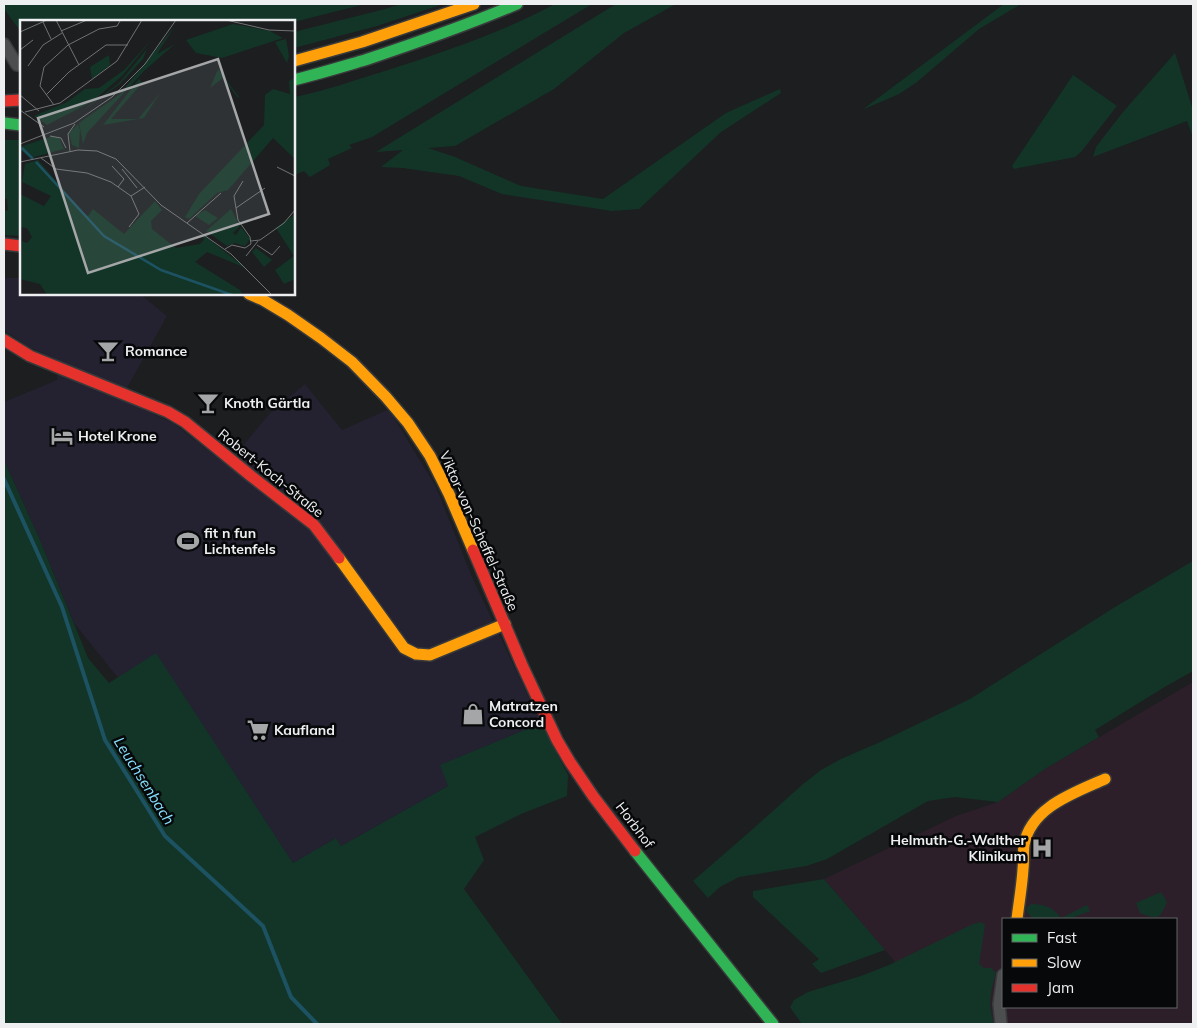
<svg xmlns="http://www.w3.org/2000/svg" width="1197" height="1028" viewBox="0 0 1197 1028" font-family="Mulish,sans-serif">
	<rect width="100%" height="100%" fill="#1c1e20"/>
	<!-- commercial -->
	<polygon fill="#242130" points="4,278 21,278 21,294 140,294 167,316 121,399 173,423 227,465 270,413 305,384 342,430 387,410 393,416 436,487 472,577 541,723 441,765 448,786 341,846 336,838 293,863 156,654 118,678 74,623 40,540 4,460 4,402 57,380 58,360 27,346 4,330"/>
	<!-- medical -->
	<path fill="#2c1f2a" fill-rule="evenodd" d="M1193 682V1024H979L949 948 895 962 824 879 956 816 998 802 1045 769ZM1003 919H1176V1007H1003Z"/>
	<!-- green -->
	<g fill="#133527">
		<polygon points="4,4 365,4 294,22 21,21 21,32 4,9"/>
		<polygon points="401,4 443,4 377,26 294,48 294,32 385,9"/>
		<path d="M555 4H592L372 137 349 145 352 148 328 159 330 165 310 177 304 171 294 175V97C325 91 355 80 385 71 443 52 501 33 555 4Z"/>
		<polygon points="616,4 676,4 624,33 554,89 455,146 428,148 455,157 521,186 603,199 726,113 780,89 781,93 721,132 639,209 612,211 502,194 459,176 403,168 381,167 403,150 376,152"/>
		<polygon points="1004,4 1021,4 979,29 917,82 899,94 862,110"/>
		<polygon points="1175,53 1193,110 1193,137 1187,121 1093,157 1096,147 1123,112"/>
		<polygon points="1073,75 1117,106 1081,152 1075,157 1014,169 1012,166"/>
		<polygon points="4,140 21,140 21,236 4,235 4,211 8,210 7,199 4,198"/>
		<polygon points="4,460 40,540 88,658 109,683 156,653 293,863 336,838 341,846 448,786 440,765 541,723 568,775 567,796 521,814 475,837 484,860 464,889 562,1024 4,1024"/>
		<polygon points="1193,561 1193,671 1163,688 1095,730 1099,737 1045,769 998,802 955,797 928,801 827,859 806,866 739,877 720,887 708,898 693,881 746,835 802,785 821,770 841,759 878,743 970,699 1115,607"/>
		<polygon points="824,879 885,950 821,973 812,964 819,959 753,897 753,891"/>
		<path d="M1161 892 1167 902C1159 921 1158 919 1140 913L1136 903Z"/>
		<path d="M1032 904C1044 904 1053 907 1061 918L1087 905 1090 911 1069 919H1033L1026 911 1027 907Z"/>
		<path d="M981 922 985 925 979 964 984 968H991L996 973C990 993 988 1005 994 1024H802L790 1007 794 1000 808 992 861 976 889 965 973 924Z"/>
	</g>
	<g fill="none" stroke-linecap="round" stroke-linejoin="round">
		<!-- stream -->
		<polyline stroke="#1c5262" stroke-width="4" points="4,479 62,607 105,740 165,836 263,926 291,997 317,1024"/>
		<!-- street casing -->
		<g stroke="#393a3b" stroke-width="14">
			<g id="street">
				<polyline points="4,44 17,65"/>
				<polyline points="1001,1024 999,1004 1003,975"/>
			</g>
		</g>
		<!-- fast casing -->
		<g stroke="#393a3b" stroke-width="14">
			<g id="fast">
				<path d="M294 80C318 74 341 67 365 60 416 43 467 25 517 4"/>
				<polyline points="4,123 21,125"/>
				<polyline points="635,851 773,1024"/>
			</g>
		</g>
		<!-- slow casing -->
		<g stroke="#393a3b" stroke-width="14">
			<g id="slow">
				<polyline points="294,61 362,42 474,4"/>
				<polyline points="249,294 263,300 288,315 321,338 352,362 386,397 408,423 430,456 449,494 473,550"/>
				<polyline points="339,558 404,648 416,654 430,655 505,624"/>
				<path d="M1017 919C1019 902 1022 886 1023 869 1024 861 1023 853 1024 845 1031 807 1074 793 1105 779"/>
			</g>
		</g>
		<!-- jam casing -->
		<g stroke="#393a3b" stroke-width="14">
			<g id="jam">
				<polyline points="4,101 21,100"/>
				<polyline points="4,244 21,246"/>
				<polyline points="4,340 30,356 168,412 185,422 251,476 314,525 339,558"/>
				<polyline points="473,550 522,665 557,740 570,762 593,796 635,851"/>
			</g>
		</g>
		<!-- street -->
		<use href="#street" stroke="#4d4e50" stroke-width="11"/>
		<!-- fast -->
		<use href="#fast" stroke="#30b455" stroke-width="11"/>
		<!-- slow -->
		<use href="#slow" stroke="#ff9f0a" stroke-width="11"/>
		<!-- jam -->
		<use href="#jam" stroke="#e5322d" stroke-width="11"/>
	</g>
	<!-- icons -->
	<defs>
		<g id="bar-bare" transform="scale(1.725)"><path d="M-6-5H6L.8 .8V4.5H3.5V6h-7V4.5H-.8V.8Z" fill="#a4a6a8" stroke="#070809" stroke-width="2.5" paint-order="stroke"/></g>
		<g id="hotel-bare" transform="scale(1.725)"><path d="M-6-4.5h1.5V1H6V5H4.5V3h-9V5H-6ZM-4 0a1.8 1.8 0 1 1 3.6 0ZM.5 0V-2.5h3Q6-2.5 6 0Z" fill="#a4a6a8" stroke="#070809" stroke-width="2.5" paint-order="stroke"/></g>
		<g id="stadium-bare" transform="scale(1.725)"><path d="M0-5a6.5 5 0 1 0 0 10a6.5 5 0 1 0 0-10ZM-3.5-1.8h7v3.6h-7Z" fill="#a4a6a8" stroke="#070809" stroke-width="2.5" paint-order="stroke"/></g>
		<g id="shop-bare" transform="scale(1.725)"><path d="M-5-2.5h2.3a2.7 3.5 0 0 1 5.4 0H5L5.5 6h-11ZM-1.5-2.5h3a1.5 2.3 0 0 0-3 0Z" fill="#a4a6a8" stroke="#070809" stroke-width="2.5" paint-order="stroke"/></g>
		<g id="supermarket-bare" transform="scale(1.725)"><path d="M-6-5.5h2.5l.6 2H6L4.5 2H-2.5L-4.4-4H-6ZM-1.5 3.2a1.3 1.3 0 1 0 .1 0ZM3 3.2a1.3 1.3 0 1 0 .1 0Z" fill="#a4a6a8" stroke="#070809" stroke-width="2.5" paint-order="stroke"/></g>
		<g id="hospital-bare" transform="scale(1.725)"><path d="M-5-5h3v3.5h4V-5h3V5h-3V1.5h-4V5h-3Z" fill="#a4a6a8" stroke="#070809" stroke-width="2.5" paint-order="stroke"/></g>
	</defs>
	<g fill-rule="evenodd">
		<use href="#bar-bare" x="108" y="351"/>
		<use href="#bar-bare" x="208" y="403"/>
		<use href="#hotel-bare" x="62" y="436"/>
		<use href="#stadium-bare" x="188" y="541"/>
		<use href="#shop-bare" x="473" y="714"/>
		<use href="#supermarket-bare" x="258" y="730"/>
		<use href="#hospital-bare" x="1042" y="848"/>
	</g>
	<g text-anchor="middle" stroke-width="5" stroke-linejoin="round" paint-order="stroke">
		<!-- poi labels -->
		<g font-size="14" font-weight="bold" fill="#edeff1" stroke="#070809" text-anchor="start">
			<text x="125" y="356">Romance</text>
			<text x="224" y="408">Knoth Gärtla</text>
			<text x="78" y="441">Hotel Krone</text>
			<text x="204" y="538">fit n fun<tspan x="204" dy="16">Lichtenfels</tspan></text>
			<text x="489" y="711">Matratzen<tspan x="489" dy="16">Concord</tspan></text>
			<text x="274" y="735">Kaufland</text>
			<text x="1026" y="845" text-anchor="end">Helmuth-G.-Walther<tspan x="1026" dy="16">Klinikum</tspan></text>
		</g>
		<!-- street labels -->
		<g font-size="14" fill="#edeff1" stroke="#070809">
			<text transform="translate(271 473) rotate(39)" y="5">Robert-Koch-Straße</text>
			<text transform="translate(479 531) rotate(66)" y="5">Viktor-von-Scheffel-Straße</text>
			<text transform="translate(635 825) rotate(53)" y="5">Horbhof</text>
		</g>
		<!-- water labels -->
		<g font-size="15" font-style="italic" fill="#85e0fe" stroke="#070809">
			<text transform="translate(144 781) rotate(58)" y="5">Leuchsenbach</text>
		</g>
	</g>
	<!-- overview -->
	<g transform="translate(20 20)">
		<rect width="275" height="275" fill="#1c1e20"/>
		<path d="M213 4 250 11 263 18 202 38 176 33 166 20ZM155 6 137 34 155 24 124 51 67 113 63 124 59 103 100 74ZM132 19 103 55 73 81 27 105 14 96 47 82 65 69 79 68 104 50ZM266 19 269 36 267 43 255 22ZM127 29 123 39 100 64 57 95 99 63ZM89 35 90 45 72 59 70 47ZM198 49 219 77 218 78 203 58 190 68ZM275 58V139L253 118 208 170 197 173 169 199 165 197 179 174 244 105 245 75 253 69 270 74 269 61ZM119 59 122 63 91 99H118L140 73 124 98 83 105ZM58 104 60 110 59 128 52 125 49 113ZM30 117H39L44 129 10 138 1 130 0 127ZM18 140 63 193 68 196 73 189 104 214 135 181 142 190 131 201 132 209 156 228 180 224 184 220 182 214 226 248 187 232 175 242 220 270 223 275H27L20 264 0 259 2 221 7 223 12 217 7 208 0 207V174L24 186 31 176 2 162 5 144ZM211 189 220 206 213 213 216 215 221 207 230 219 225 226 215 223 207 226 186 211ZM185 190 198 198 189 205 175 196ZM275 194V259L264 264 255 250 274 236 256 208ZM236 228 252 240 244 247 232 232Z" fill="#133527"/>
		<path fill="none" stroke="#1c5262" stroke-width="2.5" d="M2 128 13 139M16 142 84 216 141 250 212 275"/>
		<path fill="none" stroke="#707274" stroke-width="1" d="M36 0 59 45M206 0 249 10 275 11M23 2 31 19M41 11 67 0M0 12 27 0M0 30 13 20M8 46 23 25 42 13M0 75 19 91M26 75 49 52 86 25H108M34 85 20 66 24 47 48 25 79 9 97 6 100 1M0 90 24 107M5 92 40 83 97 41 122 0M30 116 41 118 46 128M0 124 54 103 92 77 125 44 156 0M50 131 48 114 55 104M0 137V156M21 138 36 149 67 153 91 162 111 176 125 167M0 142 58 130 77 131 96 139 141 185 211 234 252 275M92 146 104 159 98 167M257 147 275 156M102 149 117 168M216 188 245 168M167 203 201 173M109 207 119 194 111 176M231 221 240 220 264 203 275 190M237 225 252 235 260 226M205 229 212 225 225 228 231 224 230 217 218 200 214 176 223 161M226 236 238 221"/>
		<path fill="#a4a6a8" fill-opacity="0.15" stroke="#a4a6a8" stroke-width="2.5" d="M198 39 249 194 68 253 18 98Z"/>
		<rect width="275" height="275" fill="none" stroke="#edeff1" stroke-width="2.5"/>
	</g>
	<!-- border -->
	<rect width="1197" height="1028" fill="none" stroke="#edeff1" stroke-width="10"/>
	<!-- legend -->
	<rect x="1002" y="918" width="175" height="90" fill="#070809" stroke="#636466"/>
	<rect x="1012" y="934" width="25" height="8" fill="#30b455" stroke="#636466"/>
	<text x="1047" y="943" font-size="15" fill="#edeff1">Fast</text>
	<rect x="1012" y="959" width="25" height="8" fill="#ff9f0a" stroke="#636466"/>
	<text x="1047" y="968" font-size="15" fill="#edeff1">Slow</text>
	<rect x="1012" y="984" width="25" height="8" fill="#e5322d" stroke="#636466"/>
	<text x="1047" y="993" font-size="15" fill="#edeff1">Jam</text>
</svg>
